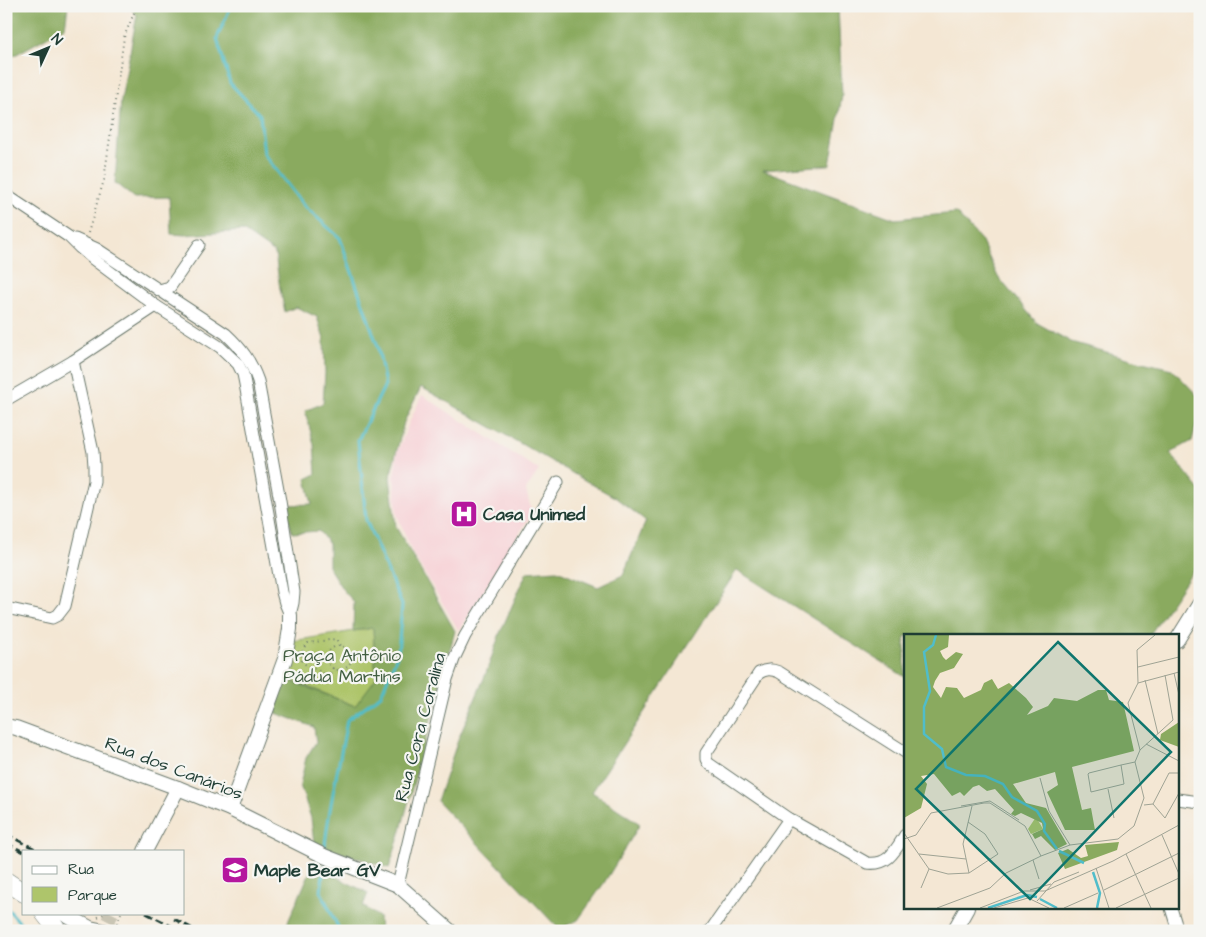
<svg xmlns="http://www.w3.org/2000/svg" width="1206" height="937" viewBox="0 0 1206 937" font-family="'Architects Daughter',sans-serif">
	<rect width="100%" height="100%" fill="#f6f6f2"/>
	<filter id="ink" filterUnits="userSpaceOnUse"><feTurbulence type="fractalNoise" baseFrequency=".02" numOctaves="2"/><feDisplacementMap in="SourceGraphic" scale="10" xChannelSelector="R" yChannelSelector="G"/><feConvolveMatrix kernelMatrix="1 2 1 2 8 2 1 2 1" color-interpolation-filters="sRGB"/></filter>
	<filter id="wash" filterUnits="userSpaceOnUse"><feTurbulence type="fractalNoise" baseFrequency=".0096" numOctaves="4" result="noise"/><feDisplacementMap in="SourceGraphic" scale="20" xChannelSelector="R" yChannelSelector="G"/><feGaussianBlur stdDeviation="1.12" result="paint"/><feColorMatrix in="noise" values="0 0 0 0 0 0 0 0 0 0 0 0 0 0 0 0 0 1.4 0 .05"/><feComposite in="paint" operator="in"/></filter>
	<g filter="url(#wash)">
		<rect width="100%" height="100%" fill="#f4e7d4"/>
		<!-- built -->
		<polygon fill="#f7cfd4" points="422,395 539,470 526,490 532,513 459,631 412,552 397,515 394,479 397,453 408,425"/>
		<!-- green -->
		<polygon fill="#aec56b" stroke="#668150" points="373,628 376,679 355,706 282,676 292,641"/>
		<!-- forest -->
		<g fill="#8aaa5f" stroke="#54744a">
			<polygon points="6,6 68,6 65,27 6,60"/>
			<polygon points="128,6 838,6 842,96 830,165 763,170 895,219 956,213 981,240 998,277 1037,323 1071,342 1138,361 1172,369 1200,398 1200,409 1192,441 1170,453 1200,490 1200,560 1149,636 905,636 905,677 737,570 592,792 640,824 604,883 578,920 559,929 437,801 458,740 485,676 500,633 527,572 557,570 598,587 623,575 646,521 616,498 421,387 404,422 390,477 396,527 455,631 399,837 389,868 314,844 311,818 300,785 306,758 316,742 314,727 276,713 283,678 355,706 376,678 373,628 353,631 354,602 343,590 329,568 329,544 319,531 292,533 285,505 312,504 306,479 316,474 314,444 305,411 323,403 325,373 324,339 317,317 296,307 285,312 280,289 275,253 243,231 185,235 171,234 169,197 134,198 115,183 121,100 137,15"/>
			<polygon points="313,865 368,893 363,906 379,917 380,931 284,931"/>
		</g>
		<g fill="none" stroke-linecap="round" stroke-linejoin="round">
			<!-- stream -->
			<g stroke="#50bdca" stroke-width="3">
				<path d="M231 6 217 38 230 83 260 115 264 154 303 205 340 238 378 347 385 385 358 440 366 520 402 605 398 653 381 695 347 720C340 762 329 804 325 846"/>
				<polyline points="324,865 321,892 340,931"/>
				<polyline points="6,907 22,925 24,931"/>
			</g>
		</g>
	</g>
	<g filter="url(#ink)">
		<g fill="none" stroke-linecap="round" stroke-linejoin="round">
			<!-- tertiary-tunnel -->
			<polyline stroke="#c9c5b4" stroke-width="14" stroke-dasharray="14 7" stroke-linecap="butt" points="108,921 112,913"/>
			<!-- minor casing -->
			<g stroke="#6a786c" stroke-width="13">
				<g id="minor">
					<polyline points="6,195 69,237 79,247 93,259 156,306 220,347 238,364 243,374 245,384 282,592 285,603 290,615"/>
					<path d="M75 239 97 249 226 334C242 349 251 361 258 381L280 501 294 592 293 603 290 615"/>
					<polyline points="159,290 170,287 199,245"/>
					<polyline points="6,400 73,361 156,306"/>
					<polyline points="6,608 52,618 58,615 65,606 94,481 94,466 93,452 73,361"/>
					<path d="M905 752 779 672C771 669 766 669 759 673L706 753V759L708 763 789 819 867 863C888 866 895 851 905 835"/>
					<polyline points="1177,799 1200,802"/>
					<polyline points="398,885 447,679 454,659 465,636 558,482"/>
					<polyline points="1171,908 1178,931"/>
					<polyline points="710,931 789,819"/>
				</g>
			</g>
			<!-- tertiary casing -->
			<g stroke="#6a786c" stroke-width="16">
				<g id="tertiary">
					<polyline points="1177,640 1200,603"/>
					<polyline points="6,726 16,728 178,788 230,809 324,856 398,885 450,931"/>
					<polyline points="230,809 285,659 290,629 290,615"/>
					<polyline points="145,851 178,788"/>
					<polyline points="62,913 90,928 104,931"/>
					<polyline points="954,931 967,908"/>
				</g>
			</g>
			<!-- primary casing -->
			<g stroke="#6a786c" stroke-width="19">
				<g id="primary">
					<polyline points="6,881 24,893"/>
					<polyline points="44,913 58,931"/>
				</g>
			</g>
			<!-- path -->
			<g stroke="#6a786c" stroke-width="2" stroke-dasharray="1 4" stroke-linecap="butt">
				<polyline points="88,233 104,180 124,37 137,6"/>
				<circle cx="339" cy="658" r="12"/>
				<polyline points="298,652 328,655"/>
				<path d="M333 668 329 676 305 664 301 660C302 653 303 647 308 643L336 639 340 646"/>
				<polyline points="121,913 117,923 122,931"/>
				<polyline points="98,917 105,913"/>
			</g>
			<!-- minor -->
			<use href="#minor" stroke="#fff" stroke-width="11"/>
			<!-- tertiary -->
			<use href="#tertiary" stroke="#fff" stroke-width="14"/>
			<!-- primary -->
			<use href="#primary" stroke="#fff" stroke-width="18"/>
			<!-- rail -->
			<g stroke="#1f3d34" stroke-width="3" stroke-dasharray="8 4" stroke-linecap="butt">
				<polyline points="6,834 39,851"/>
				<polyline points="6,843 24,852"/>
				<polyline points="146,913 181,931"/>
				<polyline points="174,919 197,931"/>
			</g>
		</g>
	</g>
	<!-- icons -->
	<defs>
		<g id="hospital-square" transform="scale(1.4375)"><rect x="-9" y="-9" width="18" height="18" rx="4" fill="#b5179e" stroke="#f6f6f2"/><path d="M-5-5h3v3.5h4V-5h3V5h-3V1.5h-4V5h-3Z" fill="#fff"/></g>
		<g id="school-square" transform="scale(1.4375)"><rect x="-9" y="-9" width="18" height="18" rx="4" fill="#b5179e" stroke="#f6f6f2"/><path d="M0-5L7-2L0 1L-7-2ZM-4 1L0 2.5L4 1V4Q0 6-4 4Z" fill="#fff"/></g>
	</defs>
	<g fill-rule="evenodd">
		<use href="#hospital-square" x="464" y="514"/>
		<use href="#school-square" x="235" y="870"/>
	</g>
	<g text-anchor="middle" stroke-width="4.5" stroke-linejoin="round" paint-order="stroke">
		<!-- poi labels -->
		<g font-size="18" font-weight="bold" fill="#1f3d34" stroke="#f6f6f2" text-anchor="start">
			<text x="483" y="520">Casa Unimed</text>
			<text x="254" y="876">Maple Bear GV</text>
		</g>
		<!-- park labels -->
		<g font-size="18" fill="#435f42" stroke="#f6f6f2">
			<text x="342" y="661">Praça Antônio<tspan x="342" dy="21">Pádua Martins</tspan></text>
		</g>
		<!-- street labels -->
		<g font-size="18" fill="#1f3d34" stroke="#f6f6f2">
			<text transform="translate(420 727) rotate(-75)" y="6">Rua Cora Coralina</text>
			<text transform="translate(174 768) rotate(21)" y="6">Rua dos Canários</text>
		</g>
	</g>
	<!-- overview -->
	<g transform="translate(904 634)">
		<rect width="275" height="275" fill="#f4e7d4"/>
		<path d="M132 183 139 195 127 200 124 195Z" fill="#aec56b"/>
		<path d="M0 1H45L44 13 36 17 39 23 42 26 52 18 59 20 50 34 36 39 31 47 29 53 37 64 42 53 53 54 60 64 77 56 80 49 88 45 94 55 105 49 122 64 129 73 123 81 144 72 150 64 173 67 194 56H202L205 66 219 68 230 117 168 133 178 176 187 174 191 196H161L143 158 154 151 151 138 109 150 122 169 142 174 163 210 151 216 137 202 131 205 128 200 139 195 138 189 117 179 111 182 107 180 110 176 91 155 83 157 75 151 69 153 60 162 56 158 48 162 30 140 17 142 23 150 17 174 0 184ZM275 88V113L256 106 257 100ZM215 208 213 216 161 235 154 219 164 215 177 224 184 222 181 211Z" fill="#8aaa5f"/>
		<path fill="none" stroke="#50bdca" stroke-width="2.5" d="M32 1 29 11 20 18 26 57 20 73V100L38 115 42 133 62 141 81 142 99 150 108 163 133 177 141 190 140 197 153 215M155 217 180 229M189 238 196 259 193 274M136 265 153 274M84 274 123 261 133 263"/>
		<path fill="none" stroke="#9fa394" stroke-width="1" d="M234 33 275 23M270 39 275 61M241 46 254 100M234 49 275 38M242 110 275 127M236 116 269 86 261 41M217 131 220 150 187 158 184 140 185 139 217 131 231 128M136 144 145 177 166 211M204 155 210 184M249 170 265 139H275M240 171 249 170 261 184 275 159M57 172 86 167 115 186M121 192 137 222M0 199 25 235 44 240 65 239 94 220 81 200 64 188M258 201 275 240M0 205 12 201 27 179 80 169H86L121 192M15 220 62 225M222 220 247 274M129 226 135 245M192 234 205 274M65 239 59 210 68 172M17 254 25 235M126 256 147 250M200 256 275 219M133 267 150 248 175 238M33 274 86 254 102 239 137 222 166 211 214 205 230 192 240 164 231 128 236 116 224 69 234 49 233 16 251 1M76 274 120 257H141L209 227 275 191M90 274 124 264 145 274M160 274 194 259M212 274 275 244"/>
		<path fill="#0f766e" fill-opacity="0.15" stroke="#0f766e" stroke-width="2.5" d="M154 8 267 118 126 265 12 155Z"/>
		<rect width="275" height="275" fill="none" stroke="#1f3d34" stroke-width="2.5"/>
	</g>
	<!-- margin -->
	<rect width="1206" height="937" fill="none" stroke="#f6f6f2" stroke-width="25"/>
	<!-- legend -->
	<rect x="22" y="850" width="162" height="65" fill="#f6f6f2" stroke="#a0aca6"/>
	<rect x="32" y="866" width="25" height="8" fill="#ffffff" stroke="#a0aca6"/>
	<text x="68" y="874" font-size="15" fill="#1f3d34">Rua</text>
	<rect x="32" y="887" width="25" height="15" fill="#aec56b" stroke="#a0aca6"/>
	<text x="68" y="900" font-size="15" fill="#1f3d34">Parque</text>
	<!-- north arrow -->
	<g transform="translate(48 48) rotate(46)" stroke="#f6f6f2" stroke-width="4" paint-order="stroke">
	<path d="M0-4L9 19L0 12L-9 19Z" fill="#1f3d34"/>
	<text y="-8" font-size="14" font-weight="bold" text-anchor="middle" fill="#1f3d34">N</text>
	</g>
</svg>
